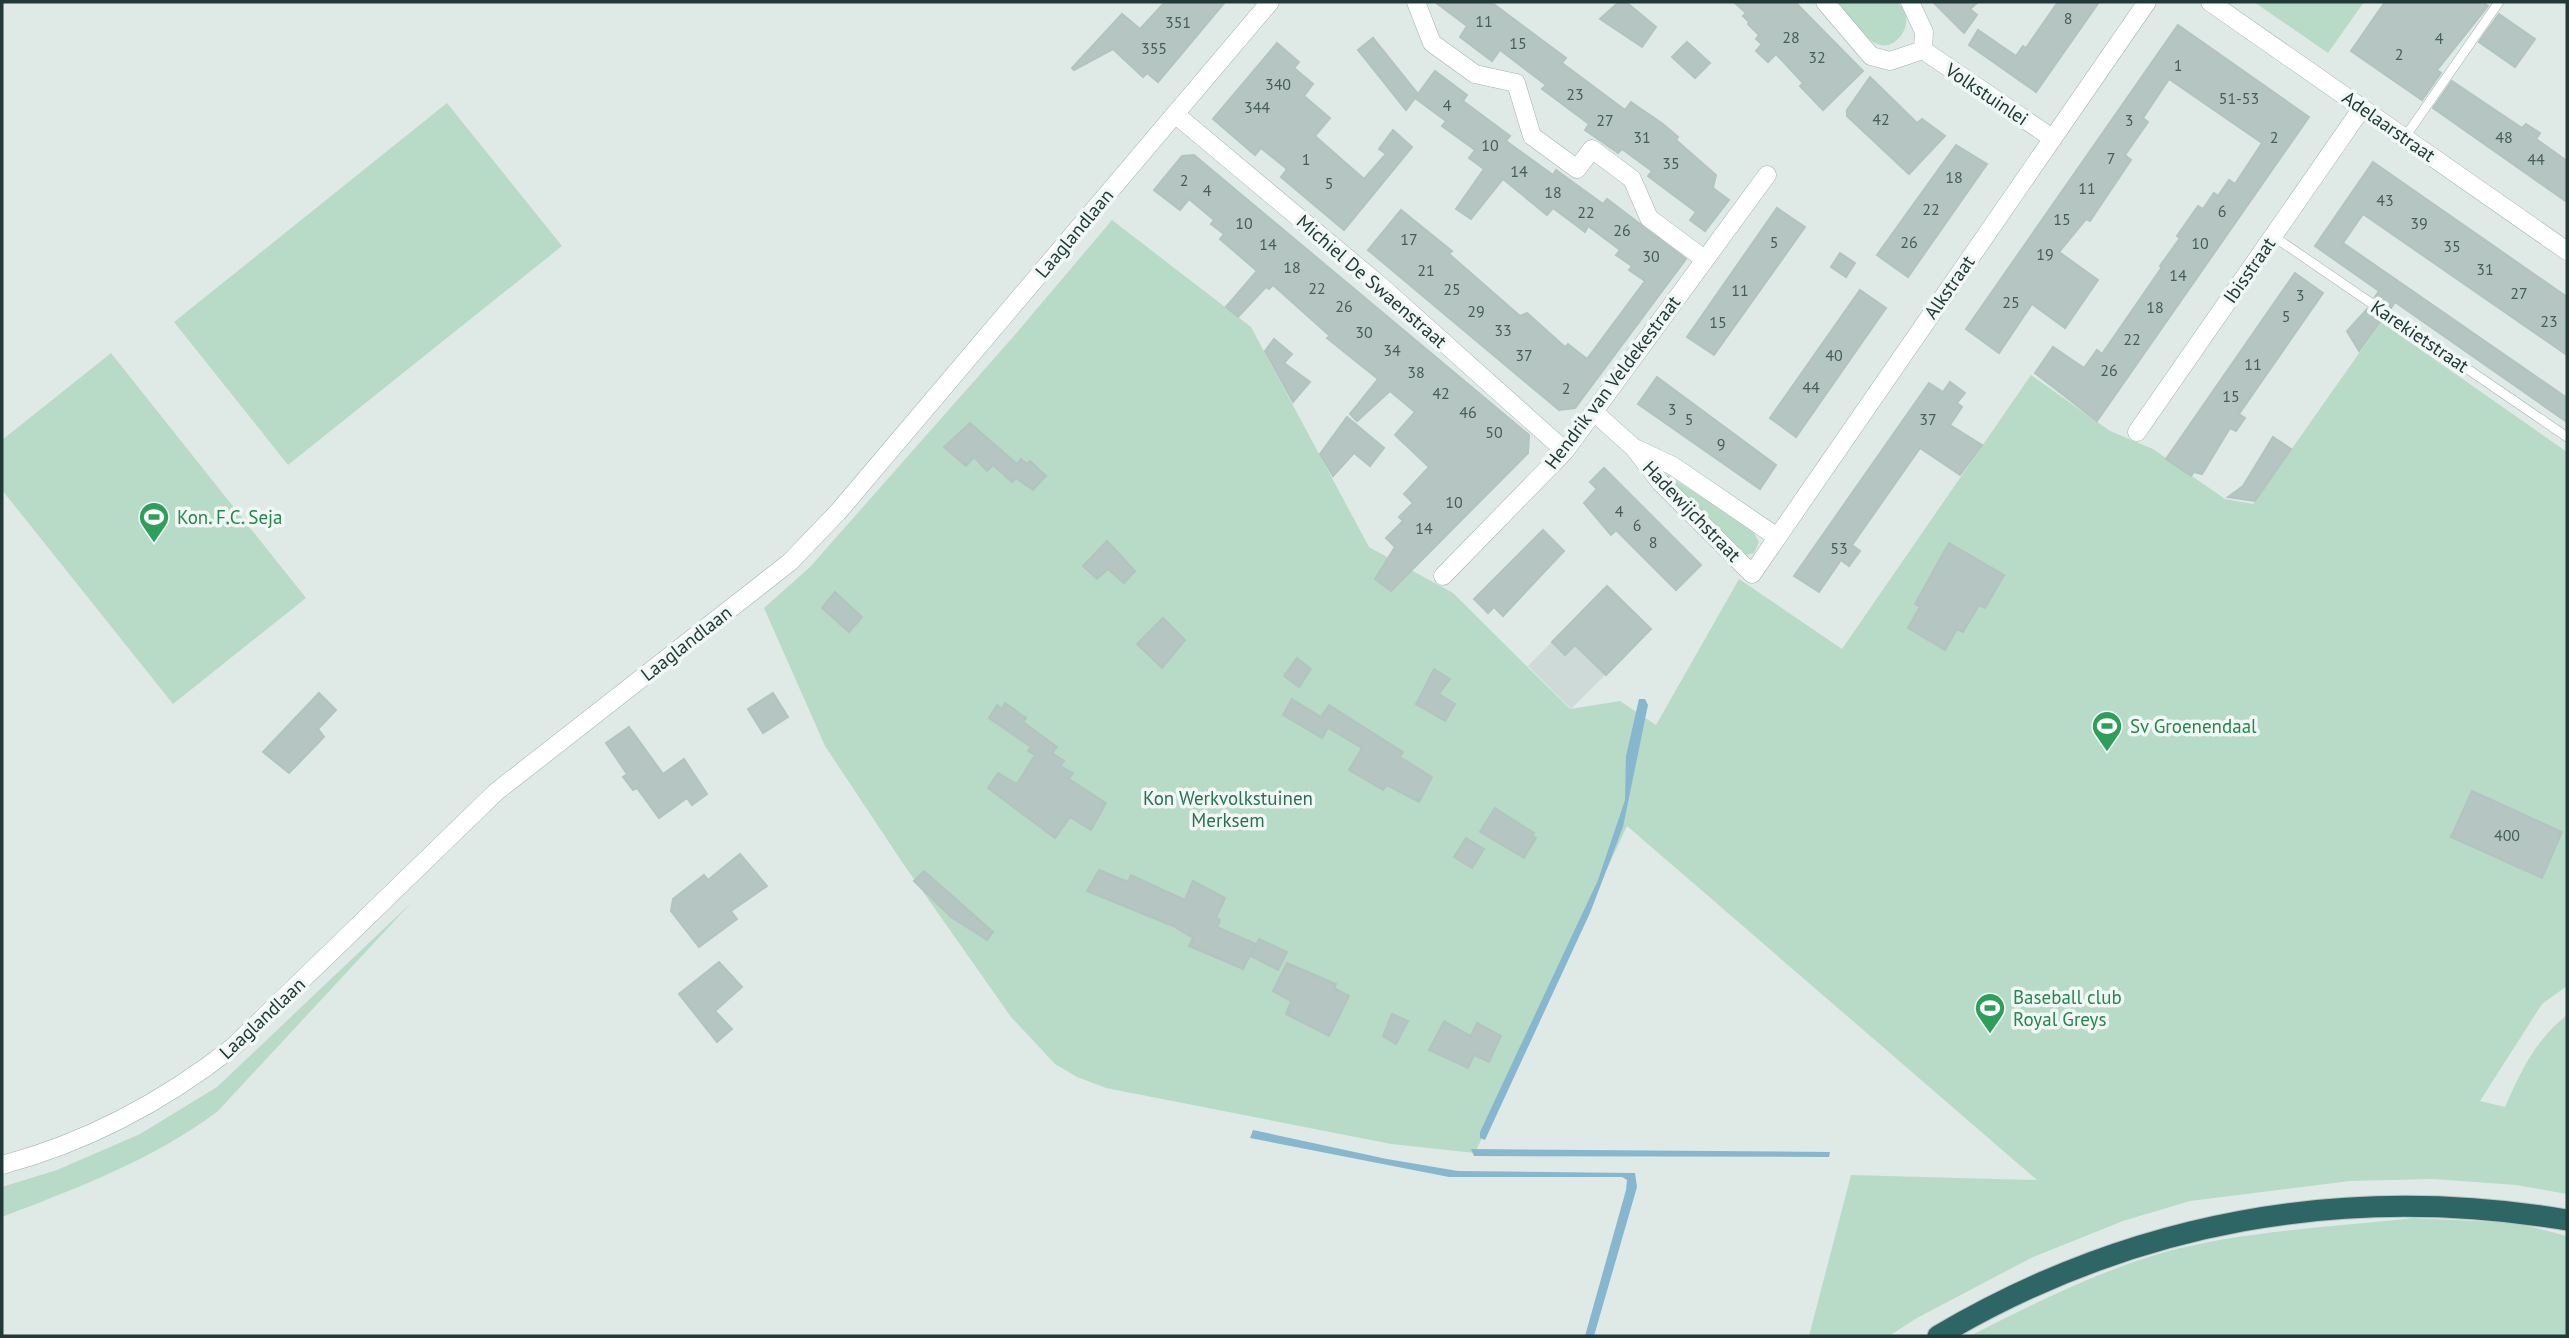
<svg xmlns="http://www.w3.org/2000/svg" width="2569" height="1338" viewBox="0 0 2569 1338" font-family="'PT Sans',sans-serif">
	<rect width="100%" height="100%" fill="#dfeae7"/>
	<!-- built -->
	<polygon fill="#cedad7" points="1607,586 1651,629 1571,709 1528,666"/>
	<!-- green -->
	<g fill="#b8dbc8">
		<path d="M1838 2H1898L1906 13C1907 23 1906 30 1899 38 1876 63 1851 18 1838 2Z"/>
		<polygon points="2254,2 2364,2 2328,53"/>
		<polygon points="447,103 562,246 288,465 174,322"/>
		<path d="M1112 220 1251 327 1369 547 1453 593 1570 709 1620 701 1656 725 1739 579 1842 649 2031 375 2110 431 2153 449 2225 499 2253 504 2381 322 2567 452V986L2542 1004 2480 1101 2505 1107C2521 1071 2536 1039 2567 1015V1194L2516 1185 2433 1179 2350 1181 2190 1201 2123 1221 2031 1258 1917 1318 1889 1336H1809L1851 1175 2037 1180 1627 826 1475 1153 1391 1144 1106 1088 1077 1077 1055 1064 1011 1017 902 862 825 746 764 608 810 567 1013 337Z"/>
		<polygon points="111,353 306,598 173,704 2,490 2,440"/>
		<polygon points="1668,475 1753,531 1759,542 1754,553 1743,556 1665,478"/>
		<path d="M412 902 218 1111C153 1160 77 1188 2 1217V1187L57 1170 140 1134 217 1087Z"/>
		<path d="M2413 1218 2517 1223 2567 1236V1336H1970C2033 1304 2096 1272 2165 1252 2242 1231 2333 1227 2413 1218Z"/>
	</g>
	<!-- water -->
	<g fill="#87b7cf">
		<polygon points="1639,699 1645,699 1648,705 1623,827 1590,913 1485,1140 1480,1138 1480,1132 1598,880 1625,800 1626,756"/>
		<polygon points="1253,1130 1387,1159 1458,1171 1635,1173 1637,1187 1594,1336 1585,1336 1626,1190 1627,1180 1622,1177 1449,1177 1250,1138"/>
		<polygon points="1471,1149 1830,1152 1829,1157 1474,1156"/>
	</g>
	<!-- building -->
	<g fill="#b5c5c1" stroke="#b2c4bf" stroke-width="2">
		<polygon points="1165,2 1225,2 1158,82 1147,73 1143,77 1113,49 1074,70 1072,68 1122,14 1140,29"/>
		<polygon points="1435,2 1491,2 1566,58 1562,63 1625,110 1631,102 1663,124 1678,137 1676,140 1716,175 1713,188 1729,200 1705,231 1690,220 1696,212 1648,176 1652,171 1622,149 1618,153 1585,130 1589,124 1542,89 1546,85 1500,50 1492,61 1460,37 1467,26"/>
		<polygon points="1619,2 1626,2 1656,27 1642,47 1600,19"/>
		<polygon points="1734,2 1795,2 1863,71 1823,110 1800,86 1803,83 1776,54 1768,62 1756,51 1762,44 1756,39 1759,35 1748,24 1749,22 1743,16 1746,13"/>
		<polygon points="1933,2 1978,2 1970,9 1977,15 1964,33"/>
		<polygon points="2058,2 2099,2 2036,92 1969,45 1978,30 2016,56 2023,46 2026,48"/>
		<polygon points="2385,2 2482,2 2488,6 2437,70 2441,73 2422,100 2351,51"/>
		<polygon points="2499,14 2535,39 2515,67 2479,42"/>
		<polygon points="2178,25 2309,117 2097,421 2035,373 2053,347 2084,368 2097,350 2102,354 2162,267 2160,266 2180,238 2177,236 2198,206 2203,209 2214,193 2218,196 2229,180 2235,184 2262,143 2169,79 2143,118 2148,122 2125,155 2131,160 2090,221 2086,219 2059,252 2098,280 2065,328 2032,304 1999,353 1966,329"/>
		<polygon points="1373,38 1418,94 1406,110 1358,50"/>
		<polygon points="1687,42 1710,63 1695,78 1672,57"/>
		<polygon points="1277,43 1299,62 1294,68 1313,84 1304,96 1330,118 1315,136 1364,179 1386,154 1379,149 1393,130 1412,147 1344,230 1281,177 1287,169 1261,148 1255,155 1213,119"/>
		<polygon points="1435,71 1467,95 1463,101 1510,136 1506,141 1553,175 1556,170 1603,204 1607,199 1686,259 1575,408 1559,410 1368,250 1401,210 1452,251 1449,254 1520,316 1527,313 1565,347 1568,344 1587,359 1645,281 1629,270 1632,266 1616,255 1620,250 1588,226 1585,232 1553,208 1547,215 1503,179 1471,219 1456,209 1484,169 1469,158 1475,150 1442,126 1446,121 1415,98"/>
		<polygon points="1870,77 1917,123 1922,119 1945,136 1909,174 1847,116 1847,110"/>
		<polygon points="2452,81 2522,128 2526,124 2540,133 2536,139 2567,161 2567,202 2433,108"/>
		<polygon points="1956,145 1987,164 1908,277 1877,255"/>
		<polygon points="1194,155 1529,435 1528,453 1391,591 1375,579 1395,547 1386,538 1403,521 1399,517 1413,503 1404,494 1429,467 1395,435 1415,412 1390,391 1357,421 1350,414 1378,379 1327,338 1330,336 1273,285 1269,289 1266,287 1238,317 1226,307 1257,271 1220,239 1224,234 1211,224 1214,220 1189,199 1180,210 1154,190 1182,156"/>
		<polygon points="2373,162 2567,297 2567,355 2363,214 2343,243 2567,398 2567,422 2395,302 2391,308 2375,297 2379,291 2315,246"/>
		<polygon points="1777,208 1805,227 1714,355 1687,337"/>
		<polygon points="1840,253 1855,263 1846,277 1831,267"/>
		<polygon points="2295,273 2323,293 2239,414 2245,418 2236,431 2230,428 2202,474 2194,472 2191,476 2166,459"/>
		<polygon points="1860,290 1886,308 1796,437 1770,418"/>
		<polygon points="2367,309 2382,319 2359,351 2347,331"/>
		<polygon points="1274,339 1292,354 1284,363 1310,382 1293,402 1265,351"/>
		<polygon points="1657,377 1776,465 1760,489 1638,404"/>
		<polygon points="1950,382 1965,393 1957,403 1962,407 1950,425 1982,445 1960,475 1920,448 1852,545 1860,551 1849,566 1841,560 1819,592 1794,576 1929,383 1943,392"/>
		<polygon points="1347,417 1384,448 1370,466 1354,453 1333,476 1320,454"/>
		<polygon points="970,423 1017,464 1021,459 1027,464 1030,461 1046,476 1033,490 1016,478 1012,482 993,465 987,471 974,457 966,466 944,447"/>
		<polygon points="2273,437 2291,449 2255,501 2228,497 2243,486"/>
		<polygon points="1604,468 1701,565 1676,590 1616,530 1611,535 1584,503 1597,489 1590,482"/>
		<polygon points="1543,530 1564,551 1503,616 1494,607 1488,613 1474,599"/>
		<polygon points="1107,541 1135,571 1124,583 1108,569 1097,579 1083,566"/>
		<polygon points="1949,543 2004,575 1985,608 1979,605 1963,632 1957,629 1945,650 1908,628 1920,607 1915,604"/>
		<polygon points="1607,586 1651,629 1606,675 1575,645 1565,655 1552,642"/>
		<polygon points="835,592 862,617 849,632 822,608"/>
		<polygon points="1163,618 1185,640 1162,668 1137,644"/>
		<polygon points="1297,658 1311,669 1299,687 1284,676"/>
		<polygon points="1434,669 1450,679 1439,694 1455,704 1445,721 1416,704"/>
		<polygon points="319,693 336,710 318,729 324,737 289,773 263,752"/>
		<polygon points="773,693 788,717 763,733 748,709"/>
		<polygon points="1292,699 1321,717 1329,705 1403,752 1400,757 1432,777 1419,802 1387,785 1383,790 1349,770 1362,748 1328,728 1322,738 1283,715"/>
		<polygon points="1005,703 1026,718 1023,722 1057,747 1052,753 1064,761 1060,766 1073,773 1069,779 1106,803 1091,830 1070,817 1055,838 988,788 998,773 1017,784 1035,755 1028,751 1031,747 989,718 997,705 1002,709"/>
		<polygon points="629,727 663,774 684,759 707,794 692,805 687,798 659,818 637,788 633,790 623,777 627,774 606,743"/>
		<polygon points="2472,791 2562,832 2542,878 2451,837"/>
		<polygon points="1495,808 1534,833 1532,836 1536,838 1524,858 1480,832"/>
		<polygon points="1466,838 1484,849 1472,868 1454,857"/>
		<polygon points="740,854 767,886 731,911 737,919 699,947 671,911 673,899 704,875 708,880"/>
		<polygon points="1099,870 1128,882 1131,875 1185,900 1193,881 1225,898 1216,918 1220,920 1217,927 1256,944 1243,969 1189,946 1193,938 1173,926 1087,891"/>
		<polygon points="924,871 993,932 987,940 951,917 914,881"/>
		<polygon points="1259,939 1287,952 1278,970 1251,956"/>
		<polygon points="719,962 742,987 715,1011 732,1029 717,1042 679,994"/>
		<polygon points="1287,963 1336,984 1334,988 1349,996 1329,1036 1286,1014 1291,1001 1273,991"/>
		<polygon points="1392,1014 1408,1021 1396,1044 1383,1036"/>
		<polygon points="1444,1021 1471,1036 1477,1023 1501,1036 1489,1062 1474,1055 1468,1068 1429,1050"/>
	</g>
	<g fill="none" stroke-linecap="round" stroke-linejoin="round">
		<!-- service casing -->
		<g stroke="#a2b2af" stroke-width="10">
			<g id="service">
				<polyline points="2405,137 2499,2"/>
				<polyline points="2273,236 2567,437"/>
			</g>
		</g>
		<!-- minor casing -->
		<g stroke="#a2b2af" stroke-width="19">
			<g id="minor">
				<polyline points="1416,2 1432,43 1475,74 1516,83 1532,136 1577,169 1592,149 1632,179 1649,218 1704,259"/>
				<polyline points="1825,2 1871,56 1890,61 1923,50"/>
				<polyline points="1910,2 1924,32 1923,50"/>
				<polyline points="2210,2 2567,251"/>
				<polyline points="1923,50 2052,138"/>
				<polyline points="1175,114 1383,288 1565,451"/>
				<polyline points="1594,412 1634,448 1660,482 1752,574 2147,2"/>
				<polyline points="2137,432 2362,108"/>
				<polyline points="1637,449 1673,466 1777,537"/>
				<polyline points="1443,576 1565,451 1767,175"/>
				<path d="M2 1165C88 1142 163 1102 233 1047L496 792 790 562 838 512 1270 2"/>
			</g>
		</g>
		<!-- motorway casing -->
		<g stroke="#bcc4c3" stroke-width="23">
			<path id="motorway" d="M1938 1336C2132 1221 2345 1183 2567 1220"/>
		</g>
		<!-- service -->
		<use href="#service" stroke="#fff" stroke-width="9"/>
		<!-- minor -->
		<use href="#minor" stroke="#fff" stroke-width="18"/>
		<!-- motorway -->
		<use href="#motorway" stroke="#2d6664" stroke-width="21"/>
	</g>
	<!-- icons -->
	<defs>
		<g id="stadium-pin" transform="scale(1.575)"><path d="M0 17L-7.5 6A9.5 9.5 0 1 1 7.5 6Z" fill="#2e9e5b" stroke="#f0f7f5"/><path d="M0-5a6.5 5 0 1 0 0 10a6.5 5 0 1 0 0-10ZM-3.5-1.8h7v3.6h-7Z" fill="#fff"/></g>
	</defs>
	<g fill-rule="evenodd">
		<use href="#stadium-pin" x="154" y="517"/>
		<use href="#stadium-pin" x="2107" y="726"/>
		<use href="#stadium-pin" x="1990" y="1008"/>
	</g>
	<g text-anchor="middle" stroke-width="7" stroke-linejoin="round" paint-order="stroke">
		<!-- number labels -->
		<g font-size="16" fill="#465d5a">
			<text x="2068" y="24">8</text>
			<text x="1484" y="27">11</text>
			<text x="1178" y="28">351</text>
			<text x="1791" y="43">28</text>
			<text x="2439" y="44">4</text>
			<text x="1518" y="49">15</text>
			<text x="1154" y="54">355</text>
			<text x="2399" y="60">2</text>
			<text x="1817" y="63">32</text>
			<text x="2178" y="71">1</text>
			<text x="1278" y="90">340</text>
			<text x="1575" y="100">23</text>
			<text x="2239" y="104">51-53</text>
			<text x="1447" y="111">4</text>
			<text x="1257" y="113">344</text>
			<text x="1881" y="125">42</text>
			<text x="1605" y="126">27</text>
			<text x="2129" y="126">3</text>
			<text x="1642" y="143">31</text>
			<text x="2274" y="143">2</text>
			<text x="2504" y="143">48</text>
			<text x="1490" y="151">10</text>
			<text x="2111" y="164">7</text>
			<text x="1306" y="165">1</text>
			<text x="2536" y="165">44</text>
			<text x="1671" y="169">35</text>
			<text x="1519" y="177">14</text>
			<text x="1954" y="183">18</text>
			<text x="1184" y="186">2</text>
			<text x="1329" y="189">5</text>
			<text x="2087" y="194">11</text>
			<text x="1207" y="196">4</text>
			<text x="1553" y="198">18</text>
			<text x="2385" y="206">43</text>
			<text x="1931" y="215">22</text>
			<text x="2222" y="217">6</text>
			<text x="1586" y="218">22</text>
			<text x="2062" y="225">15</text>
			<text x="1244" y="229">10</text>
			<text x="2419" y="229">39</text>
			<text x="1622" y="236">26</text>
			<text x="1409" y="245">17</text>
			<text x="1774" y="248">5</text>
			<text x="1909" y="248">26</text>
			<text x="2200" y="249">10</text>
			<text x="1268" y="250">14</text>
			<text x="2452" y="252">35</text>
			<text x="2045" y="260">19</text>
			<text x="1651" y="262">30</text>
			<text x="1292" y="273">18</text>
			<text x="2485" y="275">31</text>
			<text x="1426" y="276">21</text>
			<text x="2178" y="281">14</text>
			<text x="1317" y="294">22</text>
			<text x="1452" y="295">25</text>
			<text x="1740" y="296">11</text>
			<text x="2519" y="299">27</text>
			<text x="2300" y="301">3</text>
			<text x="2011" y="308">25</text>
			<text x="1344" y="312">26</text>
			<text x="2155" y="313">18</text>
			<text x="1476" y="317">29</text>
			<text x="2286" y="322">5</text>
			<text x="2549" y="327">23</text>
			<text x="1718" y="328">15</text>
			<text x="1503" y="336">33</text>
			<text x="1364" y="338">30</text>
			<text x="2132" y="345">22</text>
			<text x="1392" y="356">34</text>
			<text x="1524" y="361">37</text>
			<text x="1834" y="361">40</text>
			<text x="2253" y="370">11</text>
			<text x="2109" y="376">26</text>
			<text x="1416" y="378">38</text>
			<text x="1811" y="393">44</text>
			<text x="1566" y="394">2</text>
			<text x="1441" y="399">42</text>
			<text x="2231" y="402">15</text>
			<text x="1672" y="415">3</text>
			<text x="1468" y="418">46</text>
			<text x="1689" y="425">5</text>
			<text x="1928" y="425">37</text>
			<text x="1494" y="438">50</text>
			<text x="1721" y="450">9</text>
			<text x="1454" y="508">10</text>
			<text x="1619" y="517">4</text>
			<text x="1637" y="531">6</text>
			<text x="1424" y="534">14</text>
			<text x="1653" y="548">8</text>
			<text x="1839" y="554">53</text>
			<text x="2507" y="841">400</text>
		</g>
		<!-- street labels -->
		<g font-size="19" fill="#213a38" stroke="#f0f7f5">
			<text transform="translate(1987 94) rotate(34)" y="7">Volkstuinlei</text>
			<text transform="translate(2389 126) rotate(35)" y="7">Adelaarstraat</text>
			<text transform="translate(1074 233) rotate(-50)" y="7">Laaglandlaan</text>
			<text transform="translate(2249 270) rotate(-55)" y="7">Ibisstraat</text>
			<text transform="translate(1372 281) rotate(41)" y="7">Michiel De Swaenstraat</text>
			<text transform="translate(1949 287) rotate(-55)" y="7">Alkstraat</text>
			<text transform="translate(2420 336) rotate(34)" y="7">Karekietstraat</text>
			<text transform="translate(1612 382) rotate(-53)" y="7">Hendrik van Veldekestraat</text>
			<text transform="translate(1692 511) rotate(46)" y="7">Hadewijchstraat</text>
			<text transform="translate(686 643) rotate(-38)" y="7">Laaglandlaan</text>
			<text transform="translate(262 1018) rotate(-43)" y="7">Laaglandlaan</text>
		</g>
		<!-- leisure labels -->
		<g font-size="19" fill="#27864d" stroke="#f0f7f5" text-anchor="start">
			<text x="177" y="524">Kon. F.C. Seja</text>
			<text x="2130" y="733">Sv Groenendaal</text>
			<text x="2013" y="1004">Baseball club<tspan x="2013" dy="22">Royal Greys</tspan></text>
		</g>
		<!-- park labels -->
		<g font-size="19" fill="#2c7052" stroke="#f0f7f5">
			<text x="1228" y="805">Kon Werkvolkstuinen<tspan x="1228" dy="22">Merksem</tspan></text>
		</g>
	</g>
	<!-- border -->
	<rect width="2569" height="1338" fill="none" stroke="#213a38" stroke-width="7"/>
</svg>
